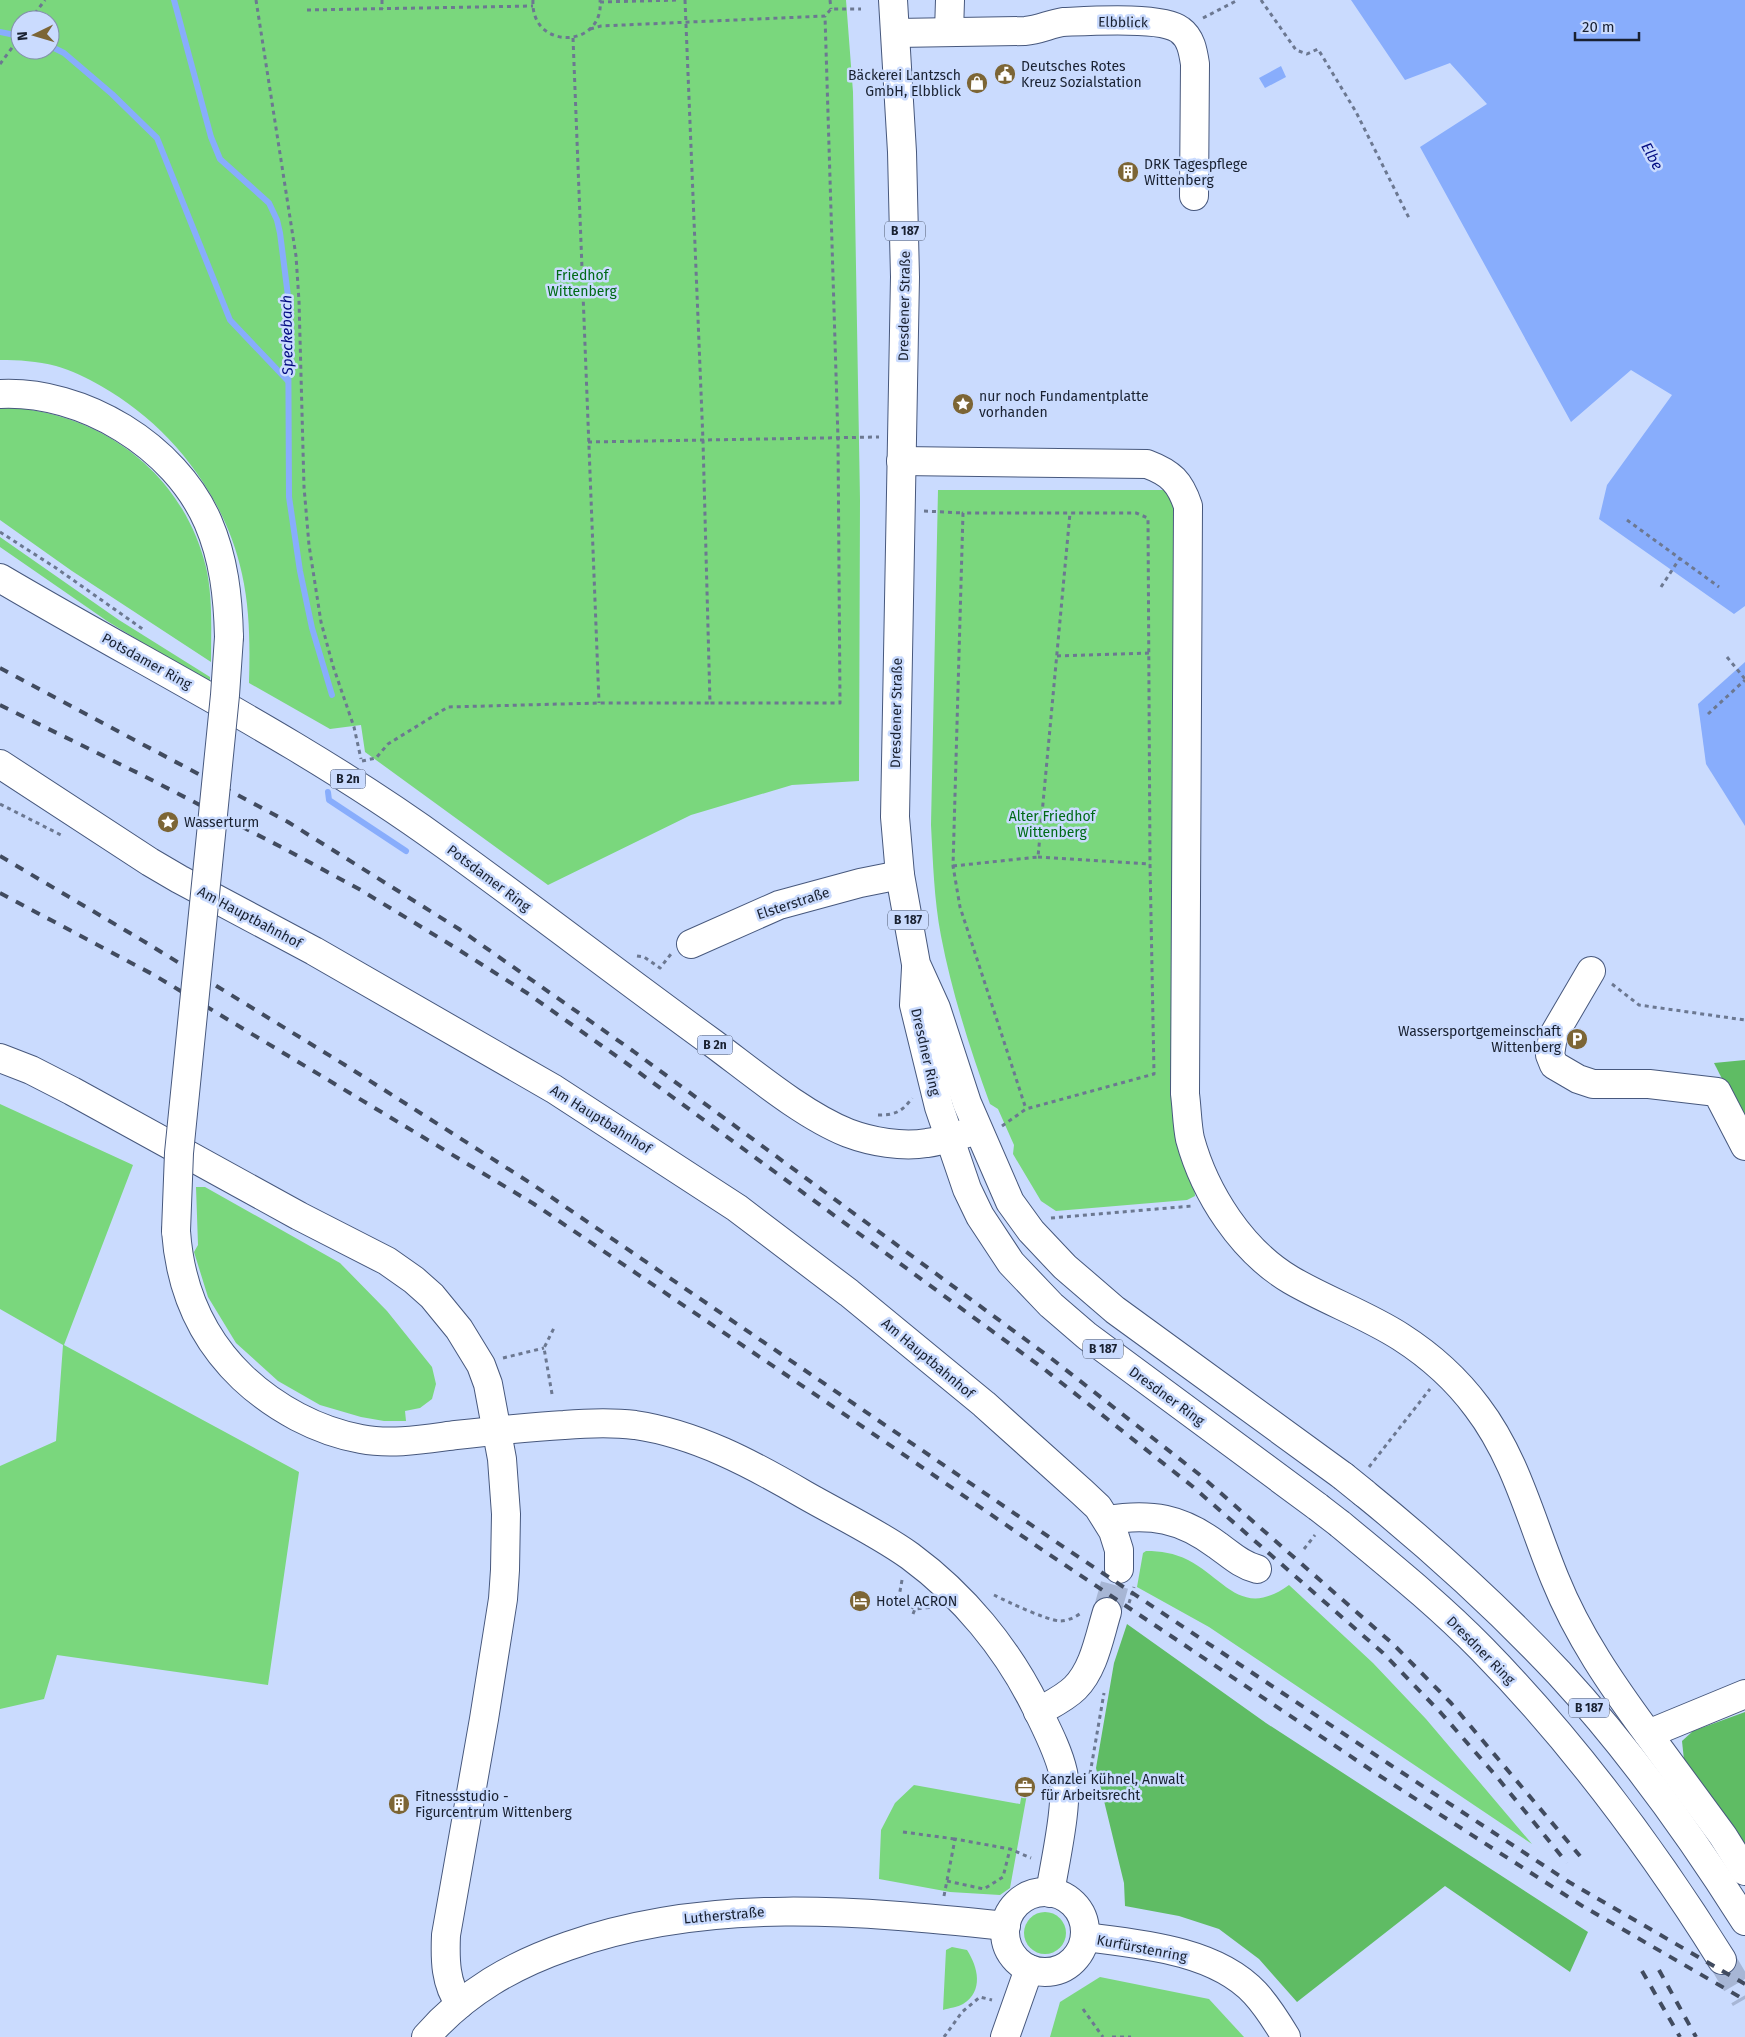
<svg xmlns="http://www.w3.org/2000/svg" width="1745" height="2037" viewBox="0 0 1745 2037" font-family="'Fira Sans',sans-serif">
	<rect width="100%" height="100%" fill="#cadbfe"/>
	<!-- green -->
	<g fill="#7ad77d" fill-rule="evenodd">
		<path d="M0 0H846L853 92 860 500 859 781 792 785 691 815 548 885 365 752 361 725 330 729 249 683C250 647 250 610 242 574 225 495 170 425 101 386 87 378 71 370 56 366 37 361 19 360 0 360ZM20 20H50V50H20Z"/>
		<path d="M0 407C98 410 182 470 206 567 213 598 211 631 211 662L72 571 0 520Z"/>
		<path d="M938 490H1173L1175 1097 1194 1185 1195 1196 1187 1200 1056 1211 1041 1201 1013 1154 1014 1145 998 1109 990 1104C970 1049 952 993 941 936 934 899 933 862 931 825Z"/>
		<polygon points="0,537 119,620 210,677 210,684 107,621 0,547"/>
		<polygon points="0,1104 133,1165 64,1345 299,1472 268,1685 57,1655 44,1699 0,1709 0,1466 56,1441 63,1345 0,1309"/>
		<polygon points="196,1187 205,1187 340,1263 387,1311 432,1367 436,1384 432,1399 420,1408 405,1411 406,1421 384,1421 361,1417 320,1405 278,1381 236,1343 208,1297 194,1252 198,1245"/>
		<path d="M1146 1551C1161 1551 1174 1553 1188 1560 1226 1580 1242 1619 1289 1585L1373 1663 1426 1719 1532 1844 1209 1627 1137 1587 1143 1553Z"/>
		<polygon points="914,1785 1020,1804 1022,1793 1027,1794 1010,1888 1000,1895 950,1892 879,1879 881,1830 895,1803"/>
		<circle cx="1045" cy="1933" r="21"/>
		<path d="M952 1947 967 1950C978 1967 984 1991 963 2004 958 2007 949 2008 943 2010L946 1950Z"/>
		<polygon points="1100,1977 1209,1999 1244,2037 1050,2037 1060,2002"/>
	</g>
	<!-- forest -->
	<g fill="#5fbc64">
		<polygon points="1745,1060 1745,1124 1714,1063"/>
		<polygon points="1127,1624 1266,1723 1588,1932 1570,1972 1445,1886 1297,2002 1259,1959 1219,1929 1179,1916 1125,1906 1124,1883 1096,1768 1114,1663"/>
		<polygon points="1745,1712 1745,1848 1684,1760 1682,1741 1693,1731"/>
	</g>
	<!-- water -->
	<g fill="#88adfc">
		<polygon points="1351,0 1745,0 1745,606 1734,614 1599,519 1607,485 1672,395 1631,370 1571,422 1420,147 1487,104 1450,63 1405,80"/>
		<polygon points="1281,66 1286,77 1265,88 1259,78"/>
		<polygon points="1745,662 1745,826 1706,764 1698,704"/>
	</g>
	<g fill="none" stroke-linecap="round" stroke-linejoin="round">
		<!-- stream -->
		<g stroke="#88adfc" stroke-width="6">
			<polyline points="174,0 211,137 220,159 269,203 277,220 280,233 288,296 289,497 300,571 312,628 332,695"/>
			<polyline points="0,32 20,36"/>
			<polyline points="50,46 64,53 112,94 157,138 230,320 288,381"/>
			<polyline points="328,792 329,800 406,851"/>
		</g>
		<!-- minor-tunnel -->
		<polyline stroke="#a7b6d5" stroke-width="28" stroke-dasharray="28 14" stroke-linecap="butt" points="1107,1612 1119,1569"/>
		<!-- major-tunnel -->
		<polyline stroke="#a7b6d5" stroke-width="28" stroke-dasharray="28 14" stroke-linecap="butt" points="1722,1960 1745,1999"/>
		<!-- minor casing -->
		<g stroke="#47587d" stroke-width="30">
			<g id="minor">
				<polyline points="949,32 950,0"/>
				<path d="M896 33 1025 31C1039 30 1050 24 1063 22 1088 21 1162 16 1180 30 1191 38 1193 51 1195 64L1194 196"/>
				<path d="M0 394C83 390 175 446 208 522 224 559 228 597 229 637"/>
				<path d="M901 461 1147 464C1171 473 1180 482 1188 506L1185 1094C1187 1109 1187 1125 1190 1139 1205 1194 1242 1251 1291 1280 1327 1301 1367 1315 1401 1337 1429 1355 1457 1380 1477 1407 1516 1458 1531 1521 1555 1579 1578 1636 1612 1685 1648 1734L1745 1694"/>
				<polyline points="0,764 150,862 179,879 314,951 554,1089 737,1208 849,1293 928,1358 984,1404 1082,1492 1098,1507 1113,1531 1119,1550 1119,1569"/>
				<polyline points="691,944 779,905 860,883 900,875"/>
				<polyline points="1591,971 1553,1036 1550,1055 1554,1065 1578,1079 1593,1084 1649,1084 1717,1092 1745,1146"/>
				<path d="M0 1058 31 1070 72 1091 299 1216 387 1261 414 1280 432 1296 459 1329 481 1365 488 1384 502 1459 506 1514 505 1570 503 1599 484 1719 446 1935C445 1959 445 1984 460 2004"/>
				<path d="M176 1231C180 1288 201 1338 243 1378 275 1408 317 1431 361 1439 392 1445 425 1439 456 1435 492 1431 528 1427 564 1425 588 1423 611 1422 635 1425 696 1434 752 1464 805 1495 840 1515 878 1533 910 1556 963 1595 1007 1648 1036 1707 1046 1728 1058 1750 1063 1772 1069 1802 1055 1861 1050 1893"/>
				<path d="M1107 1520C1151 1513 1181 1518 1217 1545 1230 1554 1241 1565 1257 1569"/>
				<path d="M1038 1712C1050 1705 1065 1698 1075 1688 1094 1669 1099 1638 1107 1612"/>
				<polyline points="1648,1734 1723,1836 1745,1871"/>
				<circle cx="1045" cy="1932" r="40"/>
				<path d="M1085 1937C1140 1944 1215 1950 1255 1993 1267 2006 1277 2022 1286 2037"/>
				<path d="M426 2037C465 1992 513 1965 568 1946 709 1896 860 1911 1006 1926"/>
				<polyline points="1005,2037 1029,1969"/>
			</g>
		</g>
		<!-- major casing -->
		<g stroke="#47587d" stroke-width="30">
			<g id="major">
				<polyline points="893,0 902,152 905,277 895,817 900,875 916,964 936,1008 967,1103 1010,1202 1031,1231 1065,1267 1115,1310 1343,1476"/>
				<path d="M0 578C149 666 305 743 445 845 535 910 623 978 714 1044 753 1073 803 1115 848 1133 872 1142 902 1147 927 1143 944 1141 961 1134 978 1130"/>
				<polyline points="916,968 914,1005 939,1107 967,1189 980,1216 1011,1263 1051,1305 1087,1336 1318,1507"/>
				<path d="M1364 1493C1433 1549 1498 1608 1559 1673 1629 1749 1690 1834 1745 1921"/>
				<path d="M1340 1524C1388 1564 1438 1604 1482 1649 1574 1743 1652 1848 1722 1960"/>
			</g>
		</g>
		<!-- path -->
		<g stroke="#6c7891" stroke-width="3" stroke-dasharray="4 4" stroke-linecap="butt">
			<polyline points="256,0 296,256 299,301 304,487 309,545 321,622 333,666 354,727 361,759"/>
			<polyline points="382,0 382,9"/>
			<path d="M533 0C530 51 605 49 600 0"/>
			<polyline points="685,0 703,441 710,703 840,703 838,439 825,16"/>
			<polyline points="830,0 831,9"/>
			<polyline points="1261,0 1296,50 1307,54 1318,49 1356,112 1410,220"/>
			<polyline points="600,2 680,0"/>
			<polyline points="307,10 533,6"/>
			<polyline points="1203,18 1238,0"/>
			<polyline points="30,20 45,0"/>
			<polyline points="590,29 601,26 825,16 831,9 861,9"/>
			<polyline points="573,38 599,703"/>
			<polyline points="0,64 20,37"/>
			<polyline points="588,442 879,437"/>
			<polyline points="924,511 963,513"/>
			<polyline points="1627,520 1719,587"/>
			<polyline points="0,532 56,568 144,630"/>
			<polyline points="1661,587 1680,558"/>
			<polyline points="1057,656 1149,653"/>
			<polyline points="1727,657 1745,679"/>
			<polyline points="1708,714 1745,680"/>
			<polyline points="362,761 376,758 388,744 448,707 599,703 710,703"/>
			<polyline points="0,804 61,835"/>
			<polyline points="1038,857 1150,864"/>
			<polyline points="953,866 1038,857 1070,513"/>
			<polyline points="637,956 644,957 660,968 671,954"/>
			<polyline points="1612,984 1639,1005 1745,1020"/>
			<path d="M878 1115C895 1115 902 1112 912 1098"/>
			<polyline points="1002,1126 1026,1109 1154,1074 1150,864 1148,518 1136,513 963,513 953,866 960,907 1026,1109"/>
			<polyline points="1051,1218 1192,1206"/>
			<polyline points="503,1358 544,1348"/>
			<polyline points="552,1394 544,1348 555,1326"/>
			<polyline points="1369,1467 1430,1389"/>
			<polyline points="1304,1549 1315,1535"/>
			<polyline points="902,1580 899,1597 903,1602 915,1609"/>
			<path d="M994 1595C1008 1602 1046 1620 1060 1621 1067 1621 1076 1617 1081 1613"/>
			<polyline points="1129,1603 1134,1587"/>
			<polyline points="913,1614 915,1609 933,1607"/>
			<polyline points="1090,1774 1104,1693"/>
			<polyline points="903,1832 955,1839"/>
			<polyline points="947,1881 984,1889 1003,1877 1010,1849"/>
			<polyline points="944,1896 955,1839 1010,1849 1031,1858"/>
			<polyline points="1083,2009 1103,2037"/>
			<polyline points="944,2037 962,2012 980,1997 992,2000"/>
			<polyline points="1112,2037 1131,2037"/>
		</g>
		<!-- minor -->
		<use href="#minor" stroke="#fff" stroke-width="28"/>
		<!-- major -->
		<use href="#major" stroke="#fff" stroke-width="28"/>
		<!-- rail -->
		<g stroke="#414b5f" stroke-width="4" stroke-dasharray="9 9" stroke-linecap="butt">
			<polyline points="0,668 288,822 459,929 633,1051 1052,1359 1200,1475 1393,1644 1451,1703 1580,1856"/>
			<polyline points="0,705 142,775 283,848 359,889 451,945 527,993 622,1060 1044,1369 1192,1486 1383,1653 1441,1713 1497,1777 1567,1863"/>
			<polyline points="0,856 145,942 345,1065 532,1184 1071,1552 1389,1764 1569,1882 1745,1984"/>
			<polyline points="0,893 154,975 534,1204 897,1450 1044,1551 1380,1776 1584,1907 1745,2000"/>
			<polyline points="1659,1970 1696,2037"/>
			<polyline points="1642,1971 1680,2037"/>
		</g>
		<!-- minor-bridge casing -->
		<g stroke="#47587d" stroke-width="30" stroke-linecap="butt">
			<polyline id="minor-bridge" points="176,1231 179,1153 225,695 229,637"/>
		</g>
		<!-- major-bridge casing -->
		<g stroke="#47587d" stroke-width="30" stroke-linecap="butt">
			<g id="major-bridge">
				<polyline points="1343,1476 1364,1493"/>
				<polyline points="1318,1507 1340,1524"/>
			</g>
		</g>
		<!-- minor-bridge -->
		<use href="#minor-bridge" stroke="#fff" stroke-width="28"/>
		<!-- major-bridge -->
		<use href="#major-bridge" stroke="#fff" stroke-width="28"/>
	</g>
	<!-- icons -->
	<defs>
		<g id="civic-disc" transform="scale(1.125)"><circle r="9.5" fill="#7c6535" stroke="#cadbfe"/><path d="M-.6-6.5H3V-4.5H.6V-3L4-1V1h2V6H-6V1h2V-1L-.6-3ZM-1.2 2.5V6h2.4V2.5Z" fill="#fff"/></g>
		<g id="shop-disc" transform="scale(1.125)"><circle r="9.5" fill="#7c6535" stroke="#cadbfe"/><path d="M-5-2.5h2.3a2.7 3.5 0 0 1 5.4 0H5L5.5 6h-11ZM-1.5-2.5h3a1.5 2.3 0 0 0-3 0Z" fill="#fff"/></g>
		<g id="building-disc" transform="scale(1.125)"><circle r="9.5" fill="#7c6535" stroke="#cadbfe"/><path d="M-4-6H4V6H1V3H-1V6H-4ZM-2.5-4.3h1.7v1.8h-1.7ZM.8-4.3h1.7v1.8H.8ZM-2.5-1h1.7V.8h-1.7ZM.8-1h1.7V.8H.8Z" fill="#fff"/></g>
		<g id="sight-disc" transform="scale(1.125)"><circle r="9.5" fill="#7c6535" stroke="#cadbfe"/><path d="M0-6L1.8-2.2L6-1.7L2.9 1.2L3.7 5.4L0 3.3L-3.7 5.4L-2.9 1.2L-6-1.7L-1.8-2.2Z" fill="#fff"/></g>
		<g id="parking-disc" transform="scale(1.125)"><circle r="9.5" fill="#7c6535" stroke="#cadbfe"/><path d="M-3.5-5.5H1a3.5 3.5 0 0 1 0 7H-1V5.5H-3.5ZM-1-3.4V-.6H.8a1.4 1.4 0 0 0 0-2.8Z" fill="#fff"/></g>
		<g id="hotel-disc" transform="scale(1.125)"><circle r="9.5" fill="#7c6535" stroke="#cadbfe"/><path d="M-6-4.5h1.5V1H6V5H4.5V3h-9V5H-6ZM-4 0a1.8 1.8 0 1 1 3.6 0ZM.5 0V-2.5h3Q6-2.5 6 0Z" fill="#fff"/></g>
		<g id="office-disc" transform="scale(1.125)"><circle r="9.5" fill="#7c6535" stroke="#cadbfe"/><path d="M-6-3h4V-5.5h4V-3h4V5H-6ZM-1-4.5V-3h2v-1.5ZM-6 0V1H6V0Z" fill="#fff"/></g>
	</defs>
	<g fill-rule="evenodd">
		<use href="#civic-disc" x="1005" y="74"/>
		<use href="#shop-disc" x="977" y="83"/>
		<use href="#building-disc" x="1128" y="172"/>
		<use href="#sight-disc" x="963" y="404"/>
		<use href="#sight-disc" x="168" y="822"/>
		<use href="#parking-disc" x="1577" y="1039"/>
		<use href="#hotel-disc" x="860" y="1601"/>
		<use href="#office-disc" x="1025" y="1787"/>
		<use href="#building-disc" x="399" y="1804"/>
	</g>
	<g text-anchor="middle" stroke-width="5" stroke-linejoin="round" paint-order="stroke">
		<!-- shield labels -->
		<g fill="#cadbfe" stroke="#4e596e" stroke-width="1">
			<rect x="885" y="221.5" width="40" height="19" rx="4"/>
			<rect x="330.5" y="769.5" width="35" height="19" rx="4"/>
			<rect x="888" y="910.5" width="40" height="19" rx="4"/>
			<rect x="697.5" y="1035.5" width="35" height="19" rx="4"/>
			<rect x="1083" y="1339.5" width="40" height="19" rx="4"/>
			<rect x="1569" y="1698.5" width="40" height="19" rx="4"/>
		</g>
		<g font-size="12" font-weight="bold" fill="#192131">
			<text x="905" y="235">B 187</text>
			<text x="348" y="783">B 2n</text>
			<text x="908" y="924">B 187</text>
			<text x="715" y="1049">B 2n</text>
			<text x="1103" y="1353">B 187</text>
			<text x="1589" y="1712">B 187</text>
		</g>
		<!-- street labels -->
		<g font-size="14" fill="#192131" stroke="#cadbfe">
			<text transform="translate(1123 22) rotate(1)" y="5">Elbblick</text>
			<text transform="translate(904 306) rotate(-89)" y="5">Dresdener Straße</text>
			<text transform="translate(147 661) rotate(29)" y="5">Potsdamer Ring</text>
			<text transform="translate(896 713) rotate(-89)" y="5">Dresdener Straße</text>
			<text transform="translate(489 878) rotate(37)" y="5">Potsdamer Ring</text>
			<text transform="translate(793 903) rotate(-18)" y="5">Elsterstraße</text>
			<text transform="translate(250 917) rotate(28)" y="5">Am Hauptbahnhof</text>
			<text transform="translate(926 1052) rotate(77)" y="5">Dresdner Ring</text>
			<text transform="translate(601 1119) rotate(32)" y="5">Am Hauptbahnhof</text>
			<text transform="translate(928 1358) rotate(40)" y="5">Am Hauptbahnhof</text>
			<text transform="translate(1167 1396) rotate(36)" y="5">Dresdner Ring</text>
			<text transform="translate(1481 1650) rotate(45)" y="5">Dresdner Ring</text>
			<text transform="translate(724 1915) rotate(-5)" y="5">Lutherstraße</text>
			<text transform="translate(1142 1948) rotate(11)" y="5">Kurfürstenring</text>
		</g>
		<!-- poi labels -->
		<g font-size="14" fill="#192131" stroke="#cadbfe" text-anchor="start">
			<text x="1021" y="71">Deutsches Rotes<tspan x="1021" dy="16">Kreuz Sozialstation</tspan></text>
			<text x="961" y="80" text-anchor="end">Bäckerei Lantzsch<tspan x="961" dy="16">GmbH, Elbblick</tspan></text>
			<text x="1144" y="169">DRK Tagespflege<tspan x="1144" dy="16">Wittenberg</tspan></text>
			<text x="979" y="401">nur noch Fundamentplatte<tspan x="979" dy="16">vorhanden</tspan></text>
			<text x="184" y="827">Wasserturm</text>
			<text x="1561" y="1036" text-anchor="end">Wassersportgemeinschaft<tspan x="1561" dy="16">Wittenberg</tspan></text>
			<text x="876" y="1606">Hotel ACRON</text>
			<text x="1041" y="1784">Kanzlei Kühnel, Anwalt<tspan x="1041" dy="16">für Arbeitsrecht</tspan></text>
			<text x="415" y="1801">Fitnessstudio -<tspan x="415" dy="16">Figurcentrum Wittenberg</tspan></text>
		</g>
		<!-- park labels -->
		<g font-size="14" fill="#006a16" stroke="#cadbfe">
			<text x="582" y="280">Friedhof<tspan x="582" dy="16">Wittenberg</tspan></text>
			<text x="1052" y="821">Alter Friedhof<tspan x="1052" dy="16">Wittenberg</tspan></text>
		</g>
		<!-- water labels -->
		<g font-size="15" font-style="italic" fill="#020b81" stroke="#cadbfe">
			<text transform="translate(1652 156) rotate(61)" y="5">Elbe</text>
			<text transform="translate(287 335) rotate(-91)" y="5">Speckebach</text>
		</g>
	</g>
	<!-- north arrow -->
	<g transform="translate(35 35) rotate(265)"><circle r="24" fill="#cadbfe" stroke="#8391ac"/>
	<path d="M0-4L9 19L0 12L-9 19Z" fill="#7c6535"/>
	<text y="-8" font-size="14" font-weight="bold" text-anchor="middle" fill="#192131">N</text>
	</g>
	<!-- scale -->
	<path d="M1575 32v8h64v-8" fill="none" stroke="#192131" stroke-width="2.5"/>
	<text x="1582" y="32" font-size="15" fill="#192131" stroke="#cadbfe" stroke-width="4" paint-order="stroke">20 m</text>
</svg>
